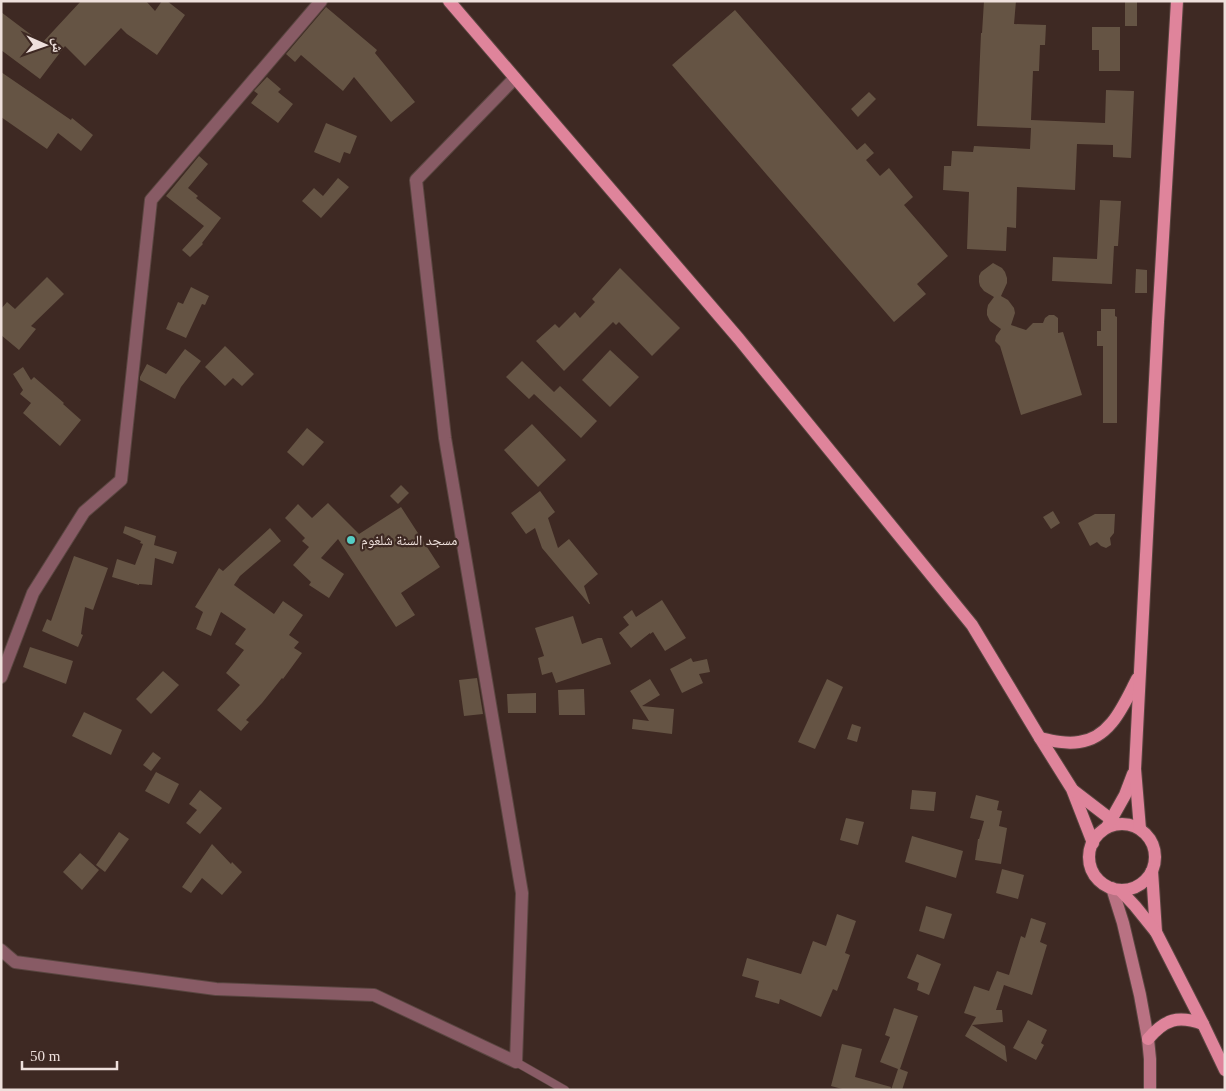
<svg xmlns="http://www.w3.org/2000/svg" width="1226" height="1091" viewBox="0 0 1226 1091" font-family="'Times New Roman','Noto Naskh Arabic',serif">
	<rect width="100%" height="100%" fill="#3e2923"/>
	<!-- building -->
	<g fill="#655444">
		<polygon points="81,1 146,1 155,11 162,1 167,1 185,15 157,55 127,34 121,28 85,66 65,46 40,79 1,50 1,12 42,43"/>
		<polygon points="984,1 1016,1 1014,24 1046,25 1045,45 1040,45 1039,71 1033,71 1031,120 1105,123 1106,90 1134,91 1131,158 1113,157 1113,145 1077,144 1075,190 1017,187 1016,228 1007,227 1006,251 967,249 969,192 943,190 944,166 951,166 952,151 973,152 974,146 1030,149 1031,128 977,126 981,33 982,33"/>
		<rect x="1125" y="1" width="12" height="25"/>
		<polygon points="326,7 377,50 375,53 415,102 391,122 354,77 343,91 301,55 295,62 286,54"/>
		<polygon points="735,10 857,150 865,143 874,153 866,160 880,176 889,168 913,197 904,205 948,256 917,284 926,294 894,322 672,65"/>
		<polygon points="1092,27 1120,27 1120,71 1099,71 1099,50 1092,50"/>
		<polygon points="1,72 71,120 72,118 93,135 81,151 58,133 47,149 1,117"/>
		<polygon points="267,77 281,89 278,92 293,104 278,123 251,103 258,94 254,91"/>
		<polygon points="869,92 876,99 858,117 851,109"/>
		<polygon points="326,123 357,136 350,154 344,152 340,163 314,152"/>
		<polygon points="199,156 208,164 188,188 198,196 196,198 221,218 202,243 203,244 190,257 182,250 204,226 166,196"/>
		<polygon points="338,178 349,187 321,218 302,201 314,188 323,196"/>
		<polygon points="1100,200 1121,201 1118,246 1114,246 1112,284 1052,281 1053,257 1097,259"/>
		<polygon points="993,263 1002,268 1005,272 1007,278 1007,283 1001,296 1008,300 1014,308 1015,313 1011,325 1026,330 1033,323 1043,323 1045,318 1049,315 1054,315 1058,318 1058,333 1063,332 1082,395 1021,415 1000,346 995,341 996,336 1001,329 990,321 987,315 987,310 988,305 994,297 984,291 980,286 979,282 979,276 981,272"/>
		<polygon points="620,268 680,328 652,356 619,322 616,325 613,322 564,371 536,341 555,324 559,328 575,312 580,318 595,302 592,299"/>
		<polygon points="1136,269 1147,270 1147,293 1135,293"/>
		<polygon points="47,277 64,294 31,326 36,329 19,350 1,335 1,309 7,302 15,309"/>
		<polygon points="191,287 209,296 205,305 202,304 186,338 166,329 178,302 183,304"/>
		<polygon points="1101,309 1115,309 1115,316 1117,317 1117,423 1103,423 1103,346 1097,346 1097,331 1101,331"/>
		<polygon points="225,346 254,374 242,386 233,378 225,386 205,367"/>
		<polygon points="185,349 201,361 181,387 175,399 140,380 140,377 147,364 166,374"/>
		<polygon points="610,350 639,377 610,407 582,380"/>
		<polygon points="522,361 554,392 560,386 597,421 581,438 534,394 529,399 506,377"/>
		<polygon points="23,367 31,380 34,377 64,403 63,404 81,420 60,446 23,413 31,403 20,394 23,390 13,374"/>
		<polygon points="532,424 566,460 538,487 504,450"/>
		<polygon points="307,428 324,442 303,466 287,452"/>
		<polygon points="401,485 409,493 398,504 390,496"/>
		<polygon points="540,491 555,512 548,518 558,548 569,539 598,574 584,586 590,604 589,604 542,548 535,528 526,534 511,513"/>
		<polygon points="328,503 359,534 401,507 440,567 401,593 415,615 396,627 338,539 321,558 344,574 329,598 309,585 311,582 293,565 309,547 302,541 305,538 285,518 298,504 312,518"/>
		<polygon points="1053,511 1060,523 1051,529 1043,517"/>
		<polygon points="1095,514 1115,514 1114,533 1110,538 1111,545 1106,548 1101,546 1097,542 1090,546 1078,523"/>
		<polygon points="125,526 156,536 154,545 177,552 173,564 155,558 152,585 139,584 139,585 112,577 117,559 135,565 143,544 140,543 141,541 123,533"/>
		<polygon points="270,528 281,541 240,576 234,585 274,614 283,601 303,615 289,635 299,642 294,648 302,653 283,679 282,678 262,703 246,720 249,722 241,731 217,710 240,685 226,673 244,650 235,644 246,629 221,612 211,636 196,629 203,612 195,607 219,568 223,571"/>
		<polygon points="74,556 108,568 93,610 85,607 81,634 83,635 78,647 42,631 47,619 51,621"/>
		<polygon points="662,600 686,638 665,651 653,632 650,634 650,633 631,648 619,633 629,625 623,617 632,610 636,617"/>
		<polygon points="573,616 582,644 598,638 602,638 611,664 556,683 552,672 542,675 538,658 544,656 535,628"/>
		<polygon points="30,647 73,661 66,684 23,667"/>
		<polygon points="691,658 693,662 707,659 710,672 699,674 703,683 682,693 670,669"/>
		<polygon points="163,671 179,685 151,714 136,699"/>
		<polygon points="477,678 483,714 464,716 459,680"/>
		<polygon points="650,679 660,695 642,706 674,709 672,734 632,729 633,719 649,721 630,691"/>
		<polygon points="827,679 843,687 815,749 798,742"/>
		<polygon points="584,689 585,715 559,715 558,690"/>
		<polygon points="536,693 536,713 508,713 507,694"/>
		<polygon points="84,712 122,730 111,755 72,736"/>
		<polygon points="852,724 861,727 857,742 847,739"/>
		<polygon points="153,752 161,758 151,771 143,765"/>
		<polygon points="156,772 179,784 169,804 145,791"/>
		<polygon points="200,790 222,808 200,834 186,823 197,810 189,804"/>
		<polygon points="912,790 936,792 934,811 910,809"/>
		<polygon points="976,795 999,801 997,810 1002,811 999,826 1007,828 1001,864 975,860 978,839 979,839 984,821 970,818"/>
		<polygon points="846,818 864,822 858,845 840,840"/>
		<polygon points="119,832 129,839 105,872 96,865"/>
		<polygon points="912,836 963,851 956,878 905,862"/>
		<polygon points="212,844 231,864 232,862 242,872 222,895 202,878 191,893 182,887"/>
		<polygon points="80,853 99,870 82,890 63,872"/>
		<polygon points="1002,869 1024,875 1018,899 996,893"/>
		<polygon points="926,906 952,914 944,939 919,931"/>
		<polygon points="837,914 856,921 845,953 850,955 837,991 833,989 821,1017 780,999 779,1004 755,997 759,981 742,976 747,958 801,974 813,941 826,946"/>
		<polygon points="1031,918 1046,923 1040,942 1047,945 1032,995 1004,985 996,1010 1002,1010 1003,1022 972,1025 1005,1046 1007,1062 965,1036 976,1017 964,1013 974,986 989,991 997,971 1009,975 1021,936 1025,938"/>
		<polygon points="917,954 941,964 929,995 917,990 919,983 907,978"/>
		<polygon points="894,1008 918,1016 900,1069 908,1072 902,1090 891,1090 898,1069 880,1062 890,1037 885,1035"/>
		<polygon points="1028,1020 1047,1030 1041,1043 1044,1045 1036,1060 1013,1048"/>
		<polygon points="842,1044 862,1049 855,1077 891,1087 890,1090 846,1090 831,1086"/>
	</g>
	<g fill="none" stroke-linecap="round" stroke-linejoin="round">
		<!-- service casing -->
		<g stroke="#5a4641" stroke-width="9">
			<polyline id="service" points="516,1062 565,1090"/>
		</g>
		<!-- minor casing -->
		<g stroke="#5a4641" stroke-width="14">
			<g id="minor">
				<polyline points="1,677 33,593 84,512 121,480 151,200 321,1"/>
				<polyline points="1,950 15,962 216,989 374,995 516,1062 522,893 445,438 416,180 515,78"/>
			</g>
		</g>
		<!-- secondary casing -->
		<g stroke="#5a4641" stroke-width="14">
			<polyline id="secondary" points="1112,888 1123,923 1140,995 1148,1039 1150,1059 1150,1090"/>
		</g>
		<!-- primary casing -->
		<g stroke="#5a4641" stroke-width="14">
			<g id="primary">
				<polyline points="449,1 739,339 972,625 1040,738 1072,789 1093,843"/>
				<path d="M1040 738C1053 741 1066 744 1079 742 1111 738 1124 704 1137 679"/>
				<polyline points="1074,791 1117,824"/>
				<circle cx="1122" cy="857" r="33"/>
				<polyline points="1107,827 1125,795 1133,774"/>
				<polyline points="1140,829 1135,769 1158,322 1177,1"/>
				<polyline points="1152,871 1156,932"/>
				<polyline points="1120,890 1135,906 1156,932 1203,1024 1225,1070"/>
				<path d="M1148 1039C1165 1019 1178 1015 1203 1024"/>
			</g>
		</g>
		<!-- service -->
		<use href="#service" stroke="#885b65" stroke-width="8"/>
		<!-- minor -->
		<use href="#minor" stroke="#885b65" stroke-width="12"/>
		<!-- secondary -->
		<use href="#secondary" stroke="#b97283" stroke-width="12"/>
		<!-- primary -->
		<use href="#primary" stroke="#df849b" stroke-width="12"/>
	</g>
	<!-- markers -->
	<circle fill="#55cec5" stroke="#3e2923" stroke-width="2" cx="351" cy="540" r="5"/>
	<g text-anchor="middle" stroke-width="4.5" stroke-linejoin="round" paint-order="stroke">
		<!-- poi labels -->
		<g font-size="14" fill="#eee0dc" stroke="#3e2923" text-anchor="start">
			<text x="361" y="545">مسجد السنة شلغوم</text>
		</g>
	</g>
	<!-- border -->
	<rect width="1226" height="1091" fill="none" stroke="#eee0dc" stroke-width="5"/>
	<!-- north arrow -->
	<g transform="translate(45 45) rotate(92)" stroke="#3e2923" stroke-width="4" paint-order="stroke">
	<path d="M0-4L9 19L0 12L-9 19Z" fill="#eee0dc"/>
	<text y="-8" font-size="14" font-weight="bold" text-anchor="middle" fill="#eee0dc">ش</text>
	</g>
	<!-- scale -->
	<path d="M22 1061v8h95v-8" fill="none" stroke="#eee0dc" stroke-width="2.5"/>
	<text x="30" y="1061" font-size="15" fill="#eee0dc" stroke="#3e2923" stroke-width="4" paint-order="stroke">50 m</text>
</svg>
